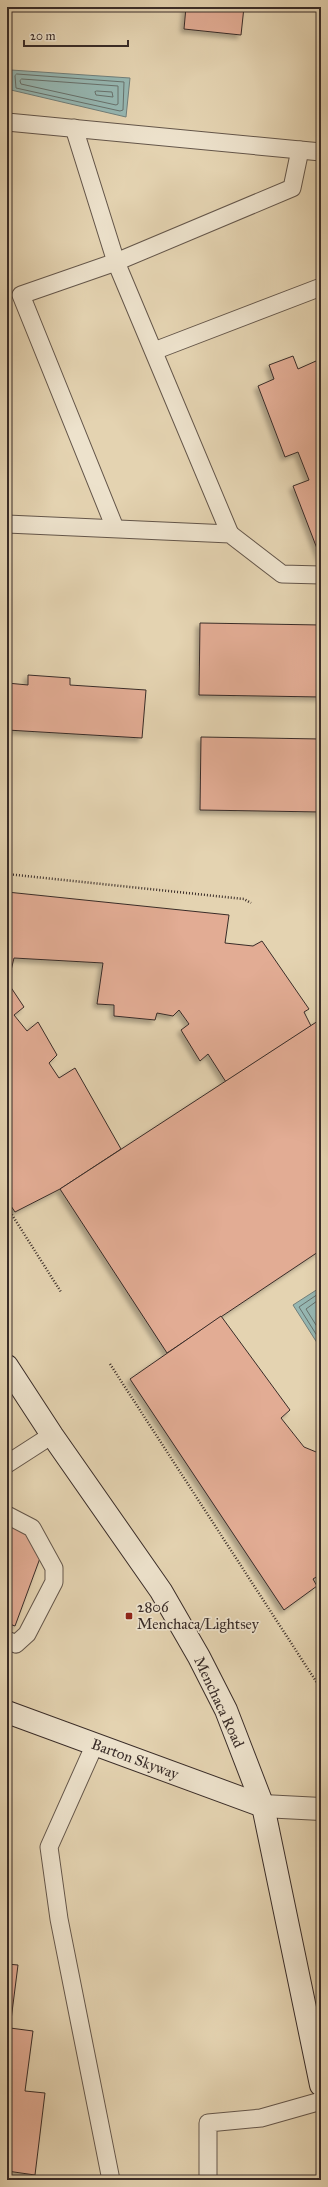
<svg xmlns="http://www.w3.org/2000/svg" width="328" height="2187" viewBox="0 0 328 2187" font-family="'IM FELL Great Primer',serif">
	<defs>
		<filter id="shadow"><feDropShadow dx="-3.5" dy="3.5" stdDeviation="2" flood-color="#0004"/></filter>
	</defs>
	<rect width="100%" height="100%" fill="#e4d3b1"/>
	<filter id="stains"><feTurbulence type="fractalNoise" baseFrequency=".005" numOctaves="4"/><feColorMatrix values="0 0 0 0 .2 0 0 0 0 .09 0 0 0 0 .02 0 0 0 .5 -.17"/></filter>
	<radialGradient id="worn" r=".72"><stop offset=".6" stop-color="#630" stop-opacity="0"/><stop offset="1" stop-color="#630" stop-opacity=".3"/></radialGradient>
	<!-- water -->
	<g fill="#96b7b2" stroke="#717f7b">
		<polygon points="11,70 130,78 126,117 11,90"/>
		<polygon points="321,1287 321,1349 293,1305"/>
	</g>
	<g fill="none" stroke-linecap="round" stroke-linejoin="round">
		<!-- shore -->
		<g stroke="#68726d" stroke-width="1">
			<polygon points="17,74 124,82 123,110 120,111 16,88 15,76"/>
			<polygon points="22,79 118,86 118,104 116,105 21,84 20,81"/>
			<polygon points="97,91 112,92 113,97 96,95 95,92"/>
			<polyline points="321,1292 299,1307 321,1342"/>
			<polyline points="321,1298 306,1309 321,1333"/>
		</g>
	</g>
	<!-- building -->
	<g fill="#e2ac94" stroke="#392c28" filter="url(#shadow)">
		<polygon points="186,7 244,7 241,35 184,29"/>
		<polygon points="293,356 298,369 316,361 321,375 321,559 293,486 309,480 298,452 285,457 258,386 274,379 269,365"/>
		<polygon points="200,623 321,625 321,697 199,695"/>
		<polygon points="28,675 70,678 70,685 146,690 142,738 7,730 7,683 28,685"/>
		<polygon points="201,737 321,739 321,812 200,810"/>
		<polygon points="7,892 229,915 225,943 253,946 262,941 309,1009 304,1012 311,1026 226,1082 208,1054 200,1061 181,1030 189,1024 179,1010 173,1016 157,1013 155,1020 114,1016 114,1005 97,1004 103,963 14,958 8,983 24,1007 14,1015 27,1031 38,1022 57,1055 49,1063 59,1078 75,1068 121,1149 60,1189 15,1212 7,1200"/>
		<polygon points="321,1019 321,1250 167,1353 60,1189"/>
		<polygon points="221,1316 290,1410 281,1418 304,1447 321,1454 321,1574 313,1579 317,1586 284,1610 130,1379"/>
		<polygon points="10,1524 31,1531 43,1550 15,1626 7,1623 7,1532"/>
		<polygon points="7,1964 18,1965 10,2028 33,2031 25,2091 45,2093 35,2175 7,2171"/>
	</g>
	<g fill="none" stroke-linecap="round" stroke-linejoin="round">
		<!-- lane casing -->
		<g stroke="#64564a" stroke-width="19">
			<g id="lane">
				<polyline points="7,122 321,152"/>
				<polyline points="74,128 116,262 21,295 115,528"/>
				<polyline points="154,351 321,287"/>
				<polyline points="7,524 230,534 282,574 321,575"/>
				<polyline points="230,534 116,262 292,188 300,150"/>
				<polyline points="7,1464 52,1435"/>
				<polyline points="7,1515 32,1528 54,1568 54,1582 27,1634 16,1644 7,1640"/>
				<polyline points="95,1744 49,1847 59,1919 111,2180"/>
				<polyline points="208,2180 208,2123 261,2118 321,2101"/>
			</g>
		</g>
		<!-- street casing -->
		<g stroke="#64564a" stroke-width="24">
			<polyline id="street" points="263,1806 321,1809"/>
		</g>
		<!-- secondary casing -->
		<g stroke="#392c28" stroke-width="24">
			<g id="secondary">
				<polyline points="7,1366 52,1435 161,1591 199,1657 226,1710 263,1806 321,2085"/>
				<polyline points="7,1712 263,1806"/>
			</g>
		</g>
		<!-- path -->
		<g stroke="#392c28" stroke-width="2.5" stroke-dasharray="1 2" stroke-linecap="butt">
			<polyline points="7,874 244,899 251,903"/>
			<polyline points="7,1207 61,1292"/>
			<polyline points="110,1364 321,1689"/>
		</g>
		<!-- lane -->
		<use href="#lane" stroke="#ede2cc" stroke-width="17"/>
		<!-- street -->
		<use href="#street" stroke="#ede2cc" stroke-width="22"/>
		<!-- secondary -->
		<use href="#secondary" stroke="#ede2cc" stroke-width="22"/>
	</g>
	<!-- markers -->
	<rect fill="#8f2418" stroke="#ede2cc" stroke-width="1.5" x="125" y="1612" width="8" height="8" rx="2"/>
	<g text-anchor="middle" stroke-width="3.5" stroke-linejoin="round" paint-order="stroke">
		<!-- poi labels -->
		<g font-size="15" fill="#392c28" stroke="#ede2cc" text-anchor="start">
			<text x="137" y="1612">2806<tspan x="137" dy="17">Menchaca/Lightsey</tspan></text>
		</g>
		<!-- street labels -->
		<g font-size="15" fill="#392c28" stroke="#ede2cc">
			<text transform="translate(219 1702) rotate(65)" y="5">Menchaca Road</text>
			<text transform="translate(135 1759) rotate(20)" y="5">Barton Skyway</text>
		</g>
	</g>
	<!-- margin -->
	<rect width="328" height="2187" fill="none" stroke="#e4d3b1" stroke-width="24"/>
	<rect x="8" y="8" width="312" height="2171" fill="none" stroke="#392c28" stroke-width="2"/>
	<rect x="12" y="12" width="304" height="2163" fill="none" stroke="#392c28"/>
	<!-- scale -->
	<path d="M24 40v6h104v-6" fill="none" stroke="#392c28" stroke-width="2"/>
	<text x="30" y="40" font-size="12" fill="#392c28" stroke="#ede2cc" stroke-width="3" paint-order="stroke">20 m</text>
	<rect width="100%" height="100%" filter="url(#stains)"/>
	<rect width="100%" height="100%" fill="url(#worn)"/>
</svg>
